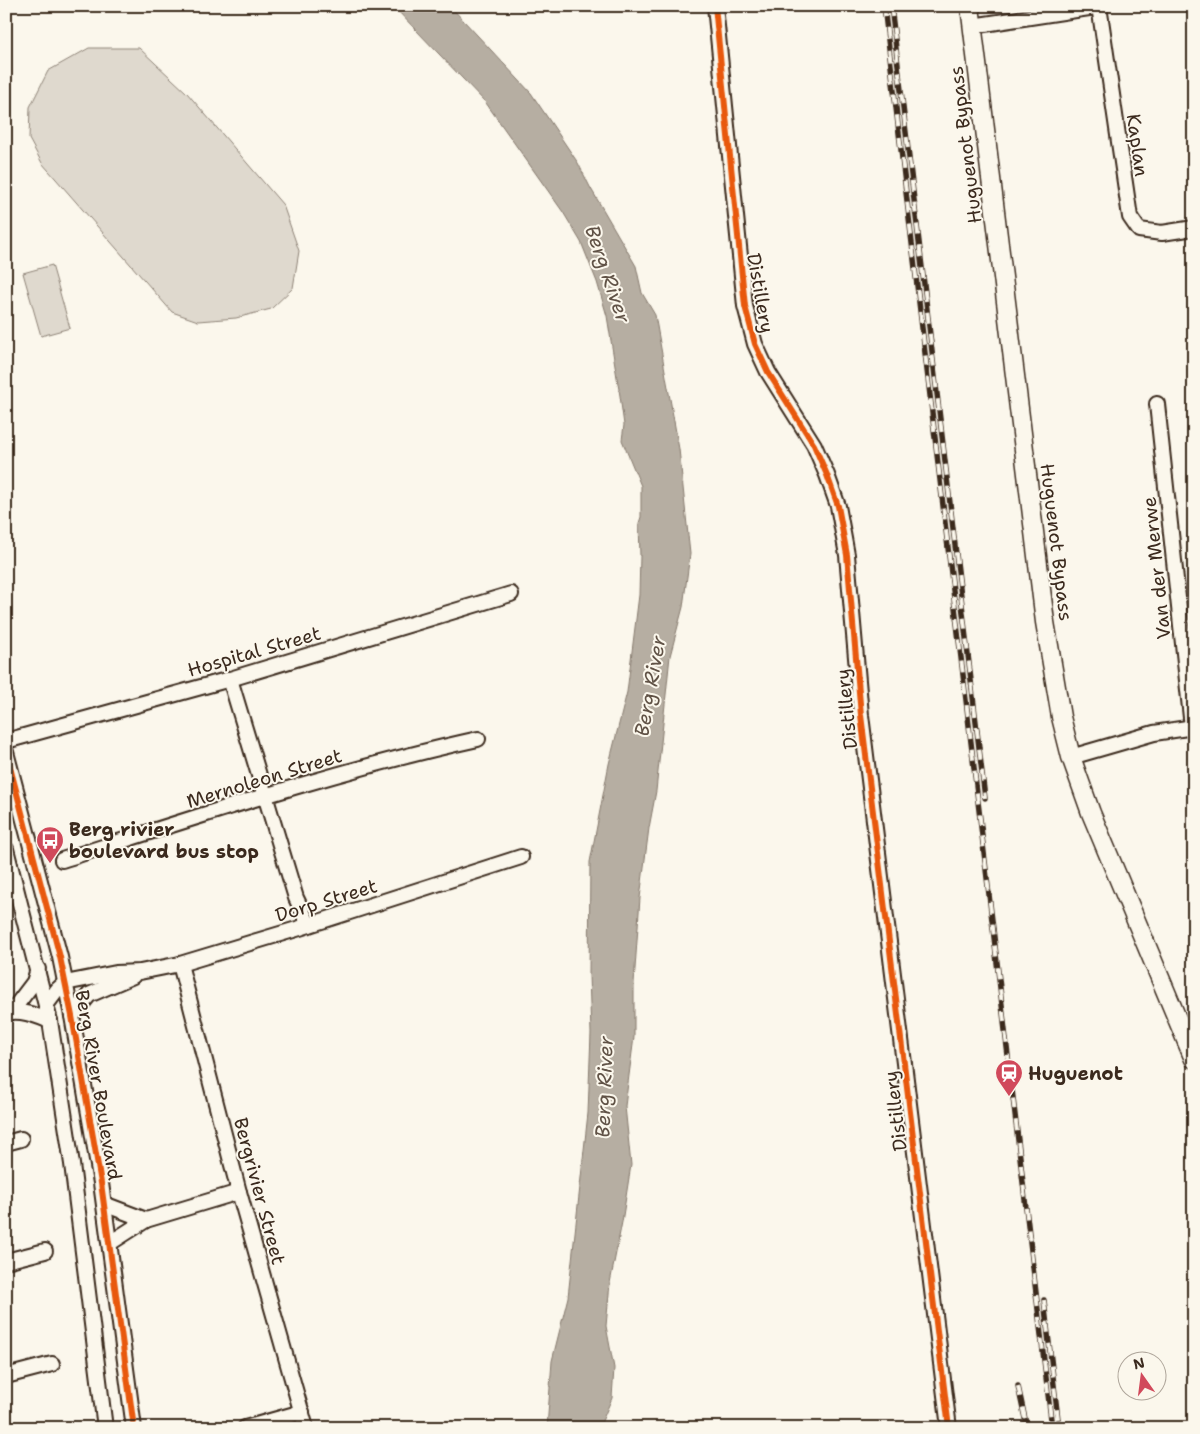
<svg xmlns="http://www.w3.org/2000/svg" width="1200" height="1434" viewBox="0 0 1200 1434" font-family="'Shantell Sans',sans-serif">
	<rect width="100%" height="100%" fill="#fbf7ec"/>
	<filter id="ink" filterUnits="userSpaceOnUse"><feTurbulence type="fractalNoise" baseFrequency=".02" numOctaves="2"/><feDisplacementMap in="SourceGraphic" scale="10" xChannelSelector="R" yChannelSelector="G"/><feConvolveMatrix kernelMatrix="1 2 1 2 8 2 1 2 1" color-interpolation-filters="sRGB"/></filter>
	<g filter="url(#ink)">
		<!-- green -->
		<g fill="#dfd9ce" stroke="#8d8276">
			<polygon points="89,48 139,48 187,93 283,205 299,251 293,288 271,309 236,318 198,321 172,312 42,163 29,139 30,107 48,71"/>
			<polygon points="52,265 70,328 41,336 23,273"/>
		</g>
		<!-- water -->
		<polygon fill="#b6aea2" stroke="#85796d" points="393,6 450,6 531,93 578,163 590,187 636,266 642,293 655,315 679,449 690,554 683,607 670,656 656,791 649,828 640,898 634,983 634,1037 625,1106 631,1165 622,1222 610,1283 606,1326 614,1368 612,1398 599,1428 547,1428 552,1361 568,1297 588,1113 591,1033 589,975 590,862 609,764 627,692 639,595 640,556 639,523 641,517 641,486 622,440 624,425 620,396 607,316 597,282 581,242 563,212 486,103"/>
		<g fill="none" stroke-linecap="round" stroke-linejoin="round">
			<!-- minor casing -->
			<g stroke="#3b2a1e" stroke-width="18">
				<g id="minor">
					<polyline points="715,6 745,306 755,344 768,372 814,445 827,475 838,506 847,555 861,715 949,1428"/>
					<polyline points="1099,6 1130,217 1139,230 1162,233 1194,228"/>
					<polyline points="972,26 1102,6"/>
					<polyline points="1157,404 1192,727"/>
					<polyline points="230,679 296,898 309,925"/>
					<polyline points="6,741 230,679 511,594"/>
					<polyline points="6,752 60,957 72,1016 101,1183 134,1428"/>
					<polyline points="1071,757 1154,733 1194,727"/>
					<polyline points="6,849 50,1021 72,1164 105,1428"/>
					<path d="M62 860C200 816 337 770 478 739"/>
					<polyline points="180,964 239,1192 306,1428"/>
					<polyline points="46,1005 58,989 65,983 116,973 140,972 180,964 300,928 521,857"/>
					<polyline points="12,1011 34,982 38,969"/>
					<path d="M6 1013C21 1009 37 1016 50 1021"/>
					<polyline points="72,1016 89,995 133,976"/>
					<polyline points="6,1143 21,1139"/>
					<polyline points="104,1204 146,1220"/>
					<polyline points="110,1243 146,1220 239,1192"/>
					<polyline points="6,1261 45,1251"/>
					<polyline points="6,1376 52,1364"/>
					<polyline points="245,1428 302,1412"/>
				</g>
			</g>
			<!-- major casing -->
			<g stroke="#3b2a1e" stroke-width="21">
				<polyline id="major" points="970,6 1045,622 1061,717 1071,757 1091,813 1194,1059"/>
			</g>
			<!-- minor -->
			<use href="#minor" stroke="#fbf7ec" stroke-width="14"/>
			<!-- major -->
			<use href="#major" stroke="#fbf7ec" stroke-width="18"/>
			<!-- rail casing -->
			<g stroke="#3b2a1e" stroke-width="5.5">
				<g id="rail">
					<polyline points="884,6 1052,1428"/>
					<polyline points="891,6 985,798"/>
					<polyline points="1044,1300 1058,1419"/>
					<polyline points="1018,1386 1027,1428"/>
				</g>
			</g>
			<!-- rail -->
			<use href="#rail" stroke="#fbf7ec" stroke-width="4" stroke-dasharray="11" stroke-linecap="butt"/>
			<!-- cycleway casing -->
			<g stroke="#fbf7ec" stroke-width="9">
				<g id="cycleway">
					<polyline points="715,6 745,306 755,344 768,372 814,445 827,475 838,506 847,555 861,715 949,1428"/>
					<polyline points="6,752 60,957 72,1016 101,1183 134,1428"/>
				</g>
			</g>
			<!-- cycleway -->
			<use href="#cycleway" stroke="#e8590c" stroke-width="6"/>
		</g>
	</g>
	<!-- icons -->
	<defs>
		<g id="bus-pin" transform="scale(1.4375)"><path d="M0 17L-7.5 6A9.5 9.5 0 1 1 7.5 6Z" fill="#d1495b" stroke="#fbf7ec"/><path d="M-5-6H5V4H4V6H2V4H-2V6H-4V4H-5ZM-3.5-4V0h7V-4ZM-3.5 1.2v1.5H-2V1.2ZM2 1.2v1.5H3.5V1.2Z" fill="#fff"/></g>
		<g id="station-pin" transform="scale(1.4375)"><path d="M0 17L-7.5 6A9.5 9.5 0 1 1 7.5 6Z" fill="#d1495b" stroke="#fbf7ec"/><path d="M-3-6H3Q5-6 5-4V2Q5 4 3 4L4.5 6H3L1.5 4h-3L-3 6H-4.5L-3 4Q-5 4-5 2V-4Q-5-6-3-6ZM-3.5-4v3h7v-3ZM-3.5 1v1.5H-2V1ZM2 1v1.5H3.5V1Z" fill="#fff"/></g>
	</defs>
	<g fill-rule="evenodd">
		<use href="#bus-pin" x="50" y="840"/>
		<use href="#station-pin" x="1009" y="1073"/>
	</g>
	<g text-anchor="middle" stroke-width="4" stroke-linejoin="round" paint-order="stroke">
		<!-- street labels -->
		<g font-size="19" fill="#3b2a1e" stroke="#fbf7ec">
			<text transform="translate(965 145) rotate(-97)" y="7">Huguenot Bypass</text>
			<text transform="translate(1138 145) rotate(82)" y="7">Kaplan</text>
			<text transform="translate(761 293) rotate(80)" y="7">Distillery</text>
			<text transform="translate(1057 542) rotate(83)" y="7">Huguenot Bypass</text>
			<text transform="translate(1156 568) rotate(-96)" y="7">Van der Merwe</text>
			<text transform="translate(254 651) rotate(-16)" y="7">Hospital Street</text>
			<text transform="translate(846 709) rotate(-96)" y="7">Distillery</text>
			<text transform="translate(264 778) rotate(-17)" y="7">Mernoleon Street</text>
			<text transform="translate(326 900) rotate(-17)" y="7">Dorp Street</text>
			<text transform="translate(99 1085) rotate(80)" y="7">Berg River Boulevard</text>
			<text transform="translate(895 1111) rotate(-97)" y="7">Distillery</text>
			<text transform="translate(260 1191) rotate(75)" y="7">Bergrivier Street</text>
		</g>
		<!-- poi labels -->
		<g font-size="19" font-weight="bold" fill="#3b2a1e" stroke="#fbf7ec" text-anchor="start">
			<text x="69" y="836">Berg rivier<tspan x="69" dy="22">boulevard bus stop</tspan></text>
			<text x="1028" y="1080">Huguenot</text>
		</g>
		<!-- water labels -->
		<g font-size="20" font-style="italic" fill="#605246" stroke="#fbf7ec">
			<text transform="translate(608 274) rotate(71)" y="7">Berg River</text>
			<text transform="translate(650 686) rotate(-80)" y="7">Berg River</text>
			<text transform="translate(604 1087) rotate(-88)" y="7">Berg River</text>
		</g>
	</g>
	<!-- margin -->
	<rect width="1200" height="1434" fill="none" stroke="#fbf7ec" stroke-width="25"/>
	<rect x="12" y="12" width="1175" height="1409" fill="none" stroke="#3b2a1e" stroke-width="2" filter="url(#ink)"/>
	<!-- north arrow -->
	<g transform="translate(1142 1376) rotate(346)"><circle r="24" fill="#fbf7ec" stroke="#aea59a"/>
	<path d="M0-4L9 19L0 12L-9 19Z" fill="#d1495b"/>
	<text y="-8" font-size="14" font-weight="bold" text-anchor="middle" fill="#3b2a1e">N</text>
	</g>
</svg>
